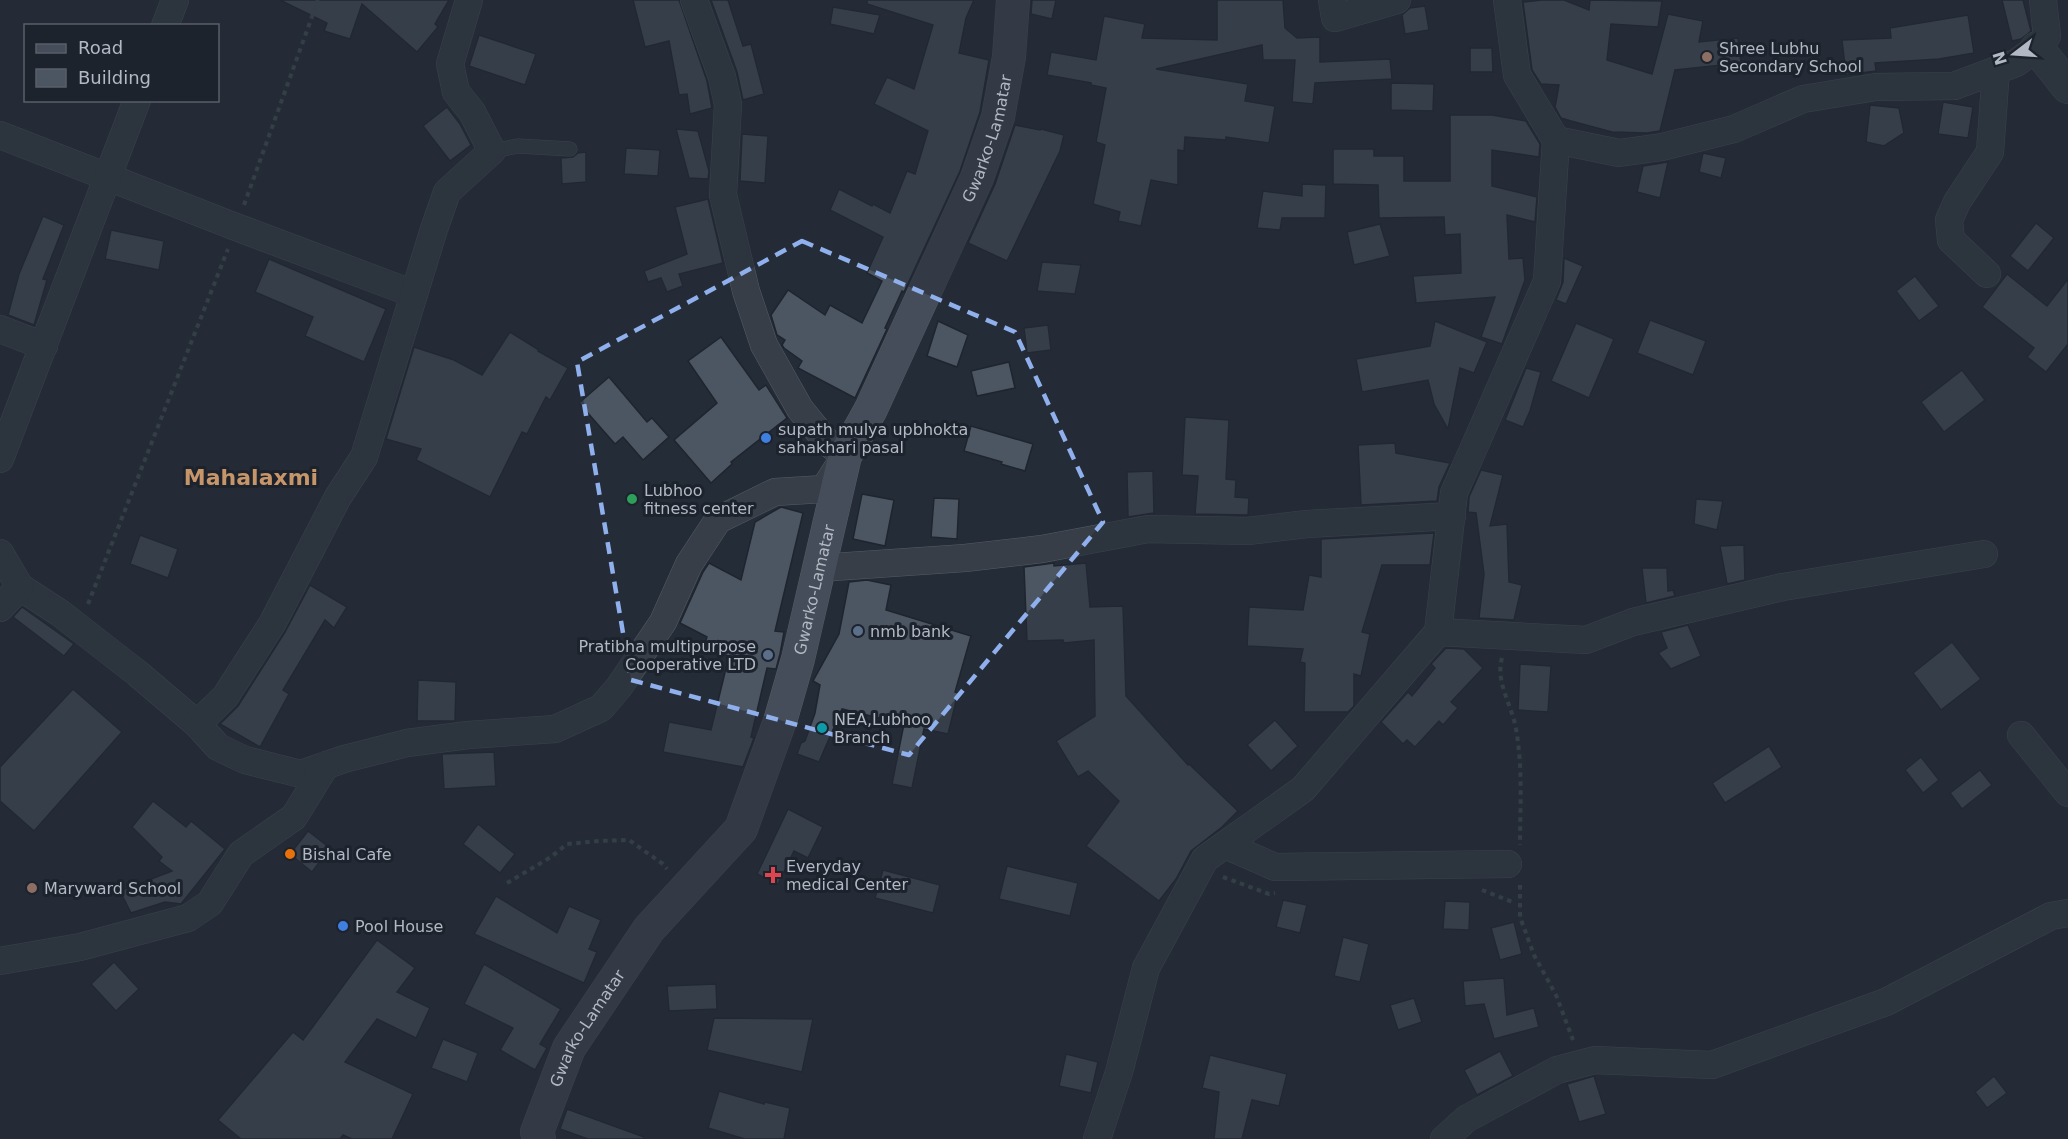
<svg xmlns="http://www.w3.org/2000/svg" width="2068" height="1139" viewBox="0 0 2068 1139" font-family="'DejaVu Sans',sans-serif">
	<rect width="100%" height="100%" fill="#242c37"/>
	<!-- building -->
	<g fill="#4c5663" stroke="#1f252f" stroke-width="1.5">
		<polygon points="280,0 449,0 435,24 438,27 417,52 362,4 350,39 324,31 327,23"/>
		<polygon points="633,0 679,0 707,81 712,108 690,114 687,94 679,95 669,41 645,47"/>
		<polygon points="711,0 728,0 743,46 751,44 764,94 743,100 737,72"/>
		<polygon points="867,0 974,0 966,18 959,53 989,60 980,112 960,171 904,292 902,291 885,328 887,329 855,398 798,368 802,361 784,348 782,345 785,340 777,335 771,315 788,290 825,315 830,305 862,323 882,281 867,273 883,237 830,210 839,189 872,206 873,204 890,213 907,171 915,174 928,131 874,104 887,77 914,89 933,25 867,4"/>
		<polygon points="1032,0 1056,0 1052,19 1031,14"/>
		<polygon points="1217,0 1283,0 1285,28 1297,38 1320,37 1320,62 1390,59 1392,79 1315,83 1313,104 1292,102 1295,60 1263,60 1262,45 1156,69 1248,84 1245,101 1275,106 1269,143 1226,137 1226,140 1185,137 1184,151 1178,150 1178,185 1151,180 1141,226 1118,221 1120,212 1093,204 1105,145 1096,142 1106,88 1091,85 1091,83 1047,75 1051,52 1096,60 1104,16 1145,24 1142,38 1217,40"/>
		<polygon points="1542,0 1564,0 1589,10 1590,0 1662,1 1658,27 1611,24 1607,60 1652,74 1668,14 1703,21 1699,42 1738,38 1741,63 1675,70 1660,131 1647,133 1612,132 1571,121 1561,118 1555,107 1559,85 1541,84 1532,70 1523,2"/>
		<polygon points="2002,0 2023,0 2031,31 2021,39 2012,41"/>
		<polygon points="1425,6 1429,30 1405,34 1402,15 1410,8"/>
		<polygon points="833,7 880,15 874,34 830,24"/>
		<polygon points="1968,15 1974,53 1939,59 1875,63 1876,71 1846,75 1842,40 1891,38 1890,28"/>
		<polygon points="479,35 536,54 525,85 469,66"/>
		<polygon points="1470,48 1492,48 1493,72 1470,72"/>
		<polygon points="1391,83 1434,84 1433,111 1391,110"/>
		<polygon points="1943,102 1973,107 1968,138 1938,134"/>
		<polygon points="1870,105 1899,108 1904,133 1884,146 1866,142"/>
		<polygon points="447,107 460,124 471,145 450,161 423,126"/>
		<polygon points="1450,115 1492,115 1526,121 1540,144 1539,157 1492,150 1492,186 1537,197 1535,222 1507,215 1509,259 1523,258 1525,280 1502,344 1481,337 1495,297 1416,303 1413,276 1461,273 1460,234 1445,235 1444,217 1379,218 1378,185 1333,184 1333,149 1374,149 1374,156 1404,156 1404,181 1450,181"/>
		<polygon points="1015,125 1040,130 1041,129 1064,135 1060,151 1007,261 968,243 995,184"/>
		<polygon points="676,129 698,131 709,171 708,179 689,178"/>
		<polygon points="742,134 768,136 765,183 740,181"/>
		<polygon points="626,148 660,150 658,176 624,174"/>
		<polygon points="586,152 586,182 562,184 561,158 573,157 578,153"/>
		<polygon points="1703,153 1726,158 1721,178 1699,172"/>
		<polygon points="1668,162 1660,198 1637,192 1643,166"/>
		<polygon points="1302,184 1326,185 1325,218 1282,218 1280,230 1257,228 1263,191 1302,196"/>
		<polygon points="708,199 723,263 679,274 683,286 667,292 661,278 648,282 644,271 687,254 675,207"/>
		<polygon points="43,216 64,225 43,279 47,280 34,325 8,315 19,274"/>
		<polygon points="2036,223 2054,238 2028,271 2010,256"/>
		<polygon points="1380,224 1390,256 1354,265 1347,232"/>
		<polygon points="111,230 164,241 159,270 105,259"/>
		<polygon points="1564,258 1583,266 1566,304 1556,300 1563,282"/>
		<polygon points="269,259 386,309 364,362 305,336 313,317 255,292"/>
		<polygon points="1042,262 1081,265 1075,294 1037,291"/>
		<polygon points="2007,274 2047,306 2068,279 2068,344 2046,372 2027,357 2034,348 1982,307"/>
		<polygon points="1915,276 1939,306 1919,321 1896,291"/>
		<polygon points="1650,320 1706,341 1693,375 1637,353"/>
		<polygon points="938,321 968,335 957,367 927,356"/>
		<polygon points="1435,321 1487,342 1474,373 1460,368 1448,429 1434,404 1428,380 1362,392 1356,359 1430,346"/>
		<polygon points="1576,323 1614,339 1589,398 1551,381"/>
		<polygon points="1048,325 1051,350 1027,353 1024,328"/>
		<polygon points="510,332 539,350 538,351 568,368 550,400 546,397 527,434 522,432 490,497 416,460 421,449 386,439 414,347 454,360 482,375"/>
		<polygon points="721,337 759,390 766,385 787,418 731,462 732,464 711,483 674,440 717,403 688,361"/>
		<polygon points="1009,362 1015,388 977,396 971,371"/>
		<polygon points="1526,368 1541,372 1530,411 1523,427 1505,420"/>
		<polygon points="1962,370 1985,400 1944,432 1921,402"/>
		<polygon points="609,377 647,422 652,418 669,437 643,460 623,437 615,444 579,403"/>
		<polygon points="1185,417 1229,420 1226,479 1236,480 1235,497 1249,498 1248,515 1195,514 1198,476 1182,475"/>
		<polygon points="971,426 1033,444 1025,471 1001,464 1002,462 964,451"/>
		<polygon points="1395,443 1396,453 1450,463 1439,487 1437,501 1361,505 1358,445"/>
		<polygon points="1481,470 1503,475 1490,526 1507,524 1509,582 1522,585 1514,620 1479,618 1484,574 1476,513 1468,512 1469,497"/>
		<polygon points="1153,471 1154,513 1128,517 1127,472"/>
		<polygon points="862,494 894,500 885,546 853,539"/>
		<polygon points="934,498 959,499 957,539 931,537"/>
		<polygon points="1696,499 1723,501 1717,530 1694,524"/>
		<polygon points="781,507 803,513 775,631 784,632 780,654 776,669 767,668 751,737 754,738 743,767 663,752 669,722 711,730 729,656 703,650 707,637 680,623 703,572 709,563 741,580 755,522"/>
		<polygon points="1434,533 1430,565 1382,565 1362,632 1370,634 1361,676 1354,674 1354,706 1348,712 1304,712 1305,663 1300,662 1303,649 1247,646 1249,607 1303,610 1309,575 1321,577 1321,539"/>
		<polygon points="140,535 178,549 168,578 130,564"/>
		<polygon points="1744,545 1745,580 1727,584 1720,546"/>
		<polygon points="1054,563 1054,566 1086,563 1090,607 1123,606 1126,696 1188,765 1189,764 1238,811 1222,827 1191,851 1176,879 1159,901 1086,846 1119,801 1088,771 1078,777 1056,741 1095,716 1094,640 1064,643 1063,640 1027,641 1024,567"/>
		<polygon points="1642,568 1667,568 1668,591 1673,590 1675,596 1646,603"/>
		<polygon points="867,580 891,585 886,610 971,636 955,692 958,693 948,734 924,729 912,788 892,784 904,724 842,709 819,762 797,754 801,743 805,741 815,713 820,685 813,681 839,634 849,582"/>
		<polygon points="310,585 347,607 334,628 325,620 283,690 289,694 260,747 220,724 238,706 285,632"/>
		<polygon points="22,607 74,644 64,656 13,617"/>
		<polygon points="1688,625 1701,656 1671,669 1658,653 1667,648 1661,632"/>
		<polygon points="1952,642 1981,679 1941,710 1913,673"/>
		<polygon points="1446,648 1464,649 1483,668 1451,702 1458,708 1443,725 1439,721 1415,747 1407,740 1403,744 1381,722 1408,692 1412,696 1435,668 1431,664"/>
		<polygon points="1520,664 1551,666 1548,712 1518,710"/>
		<polygon points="418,680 456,682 455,721 417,721"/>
		<polygon points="73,689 122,732 34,831 0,801 0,767"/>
		<polygon points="1275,720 1298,746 1271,771 1247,745"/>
		<polygon points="1769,746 1782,767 1725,803 1712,783"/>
		<polygon points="494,752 496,786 444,789 442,754"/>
		<polygon points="1921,757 1939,780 1923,793 1905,770"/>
		<polygon points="1980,770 1992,785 1962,809 1950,793"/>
		<polygon points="153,801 186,827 191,821 225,849 181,904 165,902 131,913 120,891 172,871 159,861 162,857 132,827"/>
		<polygon points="788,809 823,827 808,858 794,851 778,884 757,874"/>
		<polygon points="478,824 515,854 500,873 463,844"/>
		<polygon points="308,831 330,848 312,872 290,854"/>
		<polygon points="1007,866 1078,883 1070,916 999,899"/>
		<polygon points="883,870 940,885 933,913 875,898"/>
		<polygon points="496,896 557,933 569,906 601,920 589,949 597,952 584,983 474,934"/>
		<polygon points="1283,900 1307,905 1300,933 1276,927"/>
		<polygon points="1445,901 1470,902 1469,930 1443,929"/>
		<polygon points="1514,922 1522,954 1500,960 1491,928"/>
		<polygon points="1343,937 1369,944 1360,982 1334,976"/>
		<polygon points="377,940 415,968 397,992 430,1008 416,1038 377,1019 345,1062 413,1094 392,1139 352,1139 343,1135 340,1139 241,1139 218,1120 293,1032 303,1040"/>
		<polygon points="114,962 139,989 116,1011 91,984"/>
		<polygon points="484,964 561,1009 540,1044 547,1048 535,1070 500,1050 513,1028 464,1004"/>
		<polygon points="1504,978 1507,1015 1534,1008 1539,1027 1494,1039 1484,1004 1465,1006 1463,981"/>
		<polygon points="716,984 717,1009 669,1011 667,986"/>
		<polygon points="1414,998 1422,1022 1398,1030 1390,1005"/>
		<polygon points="714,1018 813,1019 802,1072 707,1050"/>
		<polygon points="443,1039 478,1053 467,1082 431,1068"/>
		<polygon points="1500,1051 1513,1076 1477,1095 1464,1070"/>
		<polygon points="1066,1054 1098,1062 1091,1093 1059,1086"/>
		<polygon points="1210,1055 1287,1074 1279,1106 1252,1100 1242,1139 1214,1139 1219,1092 1202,1088"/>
		<polygon points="1594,1076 1606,1114 1579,1122 1567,1084"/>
		<polygon points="1994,1076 2007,1093 1987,1108 1975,1092"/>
		<polygon points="719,1091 764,1104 765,1102 790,1108 784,1139 745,1139 708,1128"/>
		<polygon points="567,1109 644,1137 644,1139 588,1139 560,1129"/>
	</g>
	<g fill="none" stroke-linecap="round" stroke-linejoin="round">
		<!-- service casing -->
		<g stroke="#555c66" stroke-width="15">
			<polyline id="service" points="492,151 518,146 570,149"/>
		</g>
		<!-- minor casing -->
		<g stroke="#555c66" stroke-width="28">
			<g id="minor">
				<polyline points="1332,0 1335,18 1397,0"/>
				<polyline points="1507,0 1517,75 1556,140"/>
				<polyline points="165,26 175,0"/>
				<polyline points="0,135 236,227 414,294"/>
				<polyline points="1987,274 1951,240 1949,220 1957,202 1990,152 1996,70"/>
				<polyline points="0,329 44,346"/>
				<polyline points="0,459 137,100"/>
				<polyline points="0,553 20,587 60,613 137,673 197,724 218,747 245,760 301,774 344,759 407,743 468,735 555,729 601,708 619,687 663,622 689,564 718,520 775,492 824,489 845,456 827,442 800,409 764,345 746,291 723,195 728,104 722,77 694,0"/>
				<polyline points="819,568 965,558 1042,549 1148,529 1248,531 1307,524 1452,516"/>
				<polyline points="0,608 20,587"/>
				<polyline points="1438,632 1586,640 1633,622 1783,587 1984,554"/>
				<polyline points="197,724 225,697 272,624 338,497 364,457 434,229 447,192 492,151 472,112 456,92 450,64 469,0"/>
				<polyline points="2021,735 2068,793"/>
				<polyline points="1225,845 1275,867 1508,864"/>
				<polyline points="0,961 80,947 188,918 210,903 241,854 294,817 326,765"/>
				<polyline points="1097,1139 1119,1072 1146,968 1205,859 1303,789 1438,632 1454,493 1547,281 1556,140 1619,153 1662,147 1734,129 1803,99 1876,87 1954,86 2016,63 2037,48 2047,36 2043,0"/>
				<polyline points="1444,1139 1466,1119 1557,1070 1595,1060 1712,1065 1886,1002 2051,916 2068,913"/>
			</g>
		</g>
		<!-- tertiary casing -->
		<g stroke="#555c66" stroke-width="34">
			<polyline id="tertiary" points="2037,48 2068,87"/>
		</g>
		<!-- secondary casing -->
		<g stroke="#555c66" stroke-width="34">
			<g id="secondary">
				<path id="s1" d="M539 1139 537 1132 569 1048 649 929 741 829 781 718 798 659 845 456 871 409 977 178 998 117 1009 57 1013 0"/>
			</g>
		</g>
		<!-- path -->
		<g stroke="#455558" stroke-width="4" stroke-dasharray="4.5 4.5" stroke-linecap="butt">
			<polyline points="244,205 318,0"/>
			<polyline points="88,604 228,249"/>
			<path d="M1502 658C1495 682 1512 705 1516 729 1523 768 1520 806 1520 845"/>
			<polyline points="1223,877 1269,894 1275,893"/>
			<polyline points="507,883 551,857 567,844 599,841 629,840 663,864 667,869"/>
			<polyline points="1520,885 1520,917 1534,955 1556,995 1573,1040"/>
			<polyline points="1482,890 1515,903"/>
		</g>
		<!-- service -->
		<use href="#service" stroke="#373e48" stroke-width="14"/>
		<!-- minor -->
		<use href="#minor" stroke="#373e48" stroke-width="27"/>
		<!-- tertiary -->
		<use href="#tertiary" stroke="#373e48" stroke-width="33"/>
		<!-- secondary -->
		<use href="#secondary" stroke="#464d5a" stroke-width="33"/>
	</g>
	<!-- marked area -->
	<path d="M0 0H2068V1139H0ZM802 241 1015 332 1103 522 909 755 631 680 577 362Z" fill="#242c37" fill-opacity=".55" fill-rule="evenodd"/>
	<path fill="none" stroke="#8fb0ec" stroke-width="4.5" stroke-dasharray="12 8" stroke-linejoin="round" d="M802 241 1015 332 1103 522 909 755 631 680 577 362Z"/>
	<!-- markers -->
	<g fill="#8d6e63" stroke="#1d232d" stroke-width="2">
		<circle cx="1707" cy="57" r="6"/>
		<circle cx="32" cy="888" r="6"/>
	</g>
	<g fill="#3f7fe0" stroke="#1d232d" stroke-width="2">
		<circle cx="766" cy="438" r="6"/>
		<circle cx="343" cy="926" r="6"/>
	</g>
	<circle fill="#2e9e5b" stroke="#1d232d" stroke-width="2" cx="632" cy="499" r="6"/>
	<g fill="#5c6f8a" stroke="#1d232d" stroke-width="2">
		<circle cx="858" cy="631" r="6"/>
		<circle cx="768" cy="655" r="6"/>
	</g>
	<circle fill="#0f9aa8" stroke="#1d232d" stroke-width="2" cx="822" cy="728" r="6"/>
	<circle fill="#e8710a" stroke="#1d232d" stroke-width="2" cx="290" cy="854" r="6"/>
	<path fill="#e0444e" stroke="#1d232d" stroke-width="2" d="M770 866h6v6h6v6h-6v6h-6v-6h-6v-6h6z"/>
	<g text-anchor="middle" stroke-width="6" stroke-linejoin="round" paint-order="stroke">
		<!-- poi labels -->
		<g font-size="16" fill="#b2b9c4" stroke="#1d232d" text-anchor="start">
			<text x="1719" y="54">Shree Lubhu<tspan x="1719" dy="18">Secondary School</tspan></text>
			<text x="778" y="435">supath mulya upbhokta<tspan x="778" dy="18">sahakhari pasal</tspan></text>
			<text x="644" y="496">Lubhoo<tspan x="644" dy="18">fitness center</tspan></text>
			<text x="870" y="637">nmb bank</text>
			<text x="756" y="652" text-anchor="end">Pratibha multipurpose<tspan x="756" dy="18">Cooperative LTD</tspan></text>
			<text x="834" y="725">NEA,Lubhoo<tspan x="834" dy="18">Branch</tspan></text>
			<text x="302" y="860">Bishal Cafe</text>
			<text x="786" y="872">Everyday<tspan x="786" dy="18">medical Center</tspan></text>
			<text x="44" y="894">Maryward School</text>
			<text x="355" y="932">Pool House</text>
		</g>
		<!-- street labels -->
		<g font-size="16" fill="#b2b9c4" stroke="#1d232d">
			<text dy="6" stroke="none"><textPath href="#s1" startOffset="1113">Gwarko-Lamatar</textPath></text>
			<text dy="6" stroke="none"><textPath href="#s1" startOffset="627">Gwarko-Lamatar</textPath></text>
			<text dy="6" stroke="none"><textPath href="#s1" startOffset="123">Gwarko-Lamatar</textPath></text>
		</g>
		<!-- district labels -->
		<g font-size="22" font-weight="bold" fill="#c7956a" stroke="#1d232d">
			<text x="251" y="485">Mahalaxmi</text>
		</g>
	</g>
	<!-- legend -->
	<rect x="24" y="24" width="195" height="78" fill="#1d232d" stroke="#595f69" stroke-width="1.5"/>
	<rect x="36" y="44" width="30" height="9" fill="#464d5a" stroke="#595f69" stroke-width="1.5"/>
	<text x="78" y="54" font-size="18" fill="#b2b9c4">Road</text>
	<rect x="36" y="69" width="30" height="18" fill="#4c5663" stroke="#595f69" stroke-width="1.5"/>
	<text x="78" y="84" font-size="18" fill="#b2b9c4">Building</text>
	<!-- north arrow -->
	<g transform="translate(2014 54) rotate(253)" stroke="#1d232d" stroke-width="4.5" paint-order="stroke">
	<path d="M0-4.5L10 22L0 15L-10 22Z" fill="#b2b9c4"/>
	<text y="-9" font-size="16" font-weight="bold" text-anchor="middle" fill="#b2b9c4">N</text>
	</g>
</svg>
